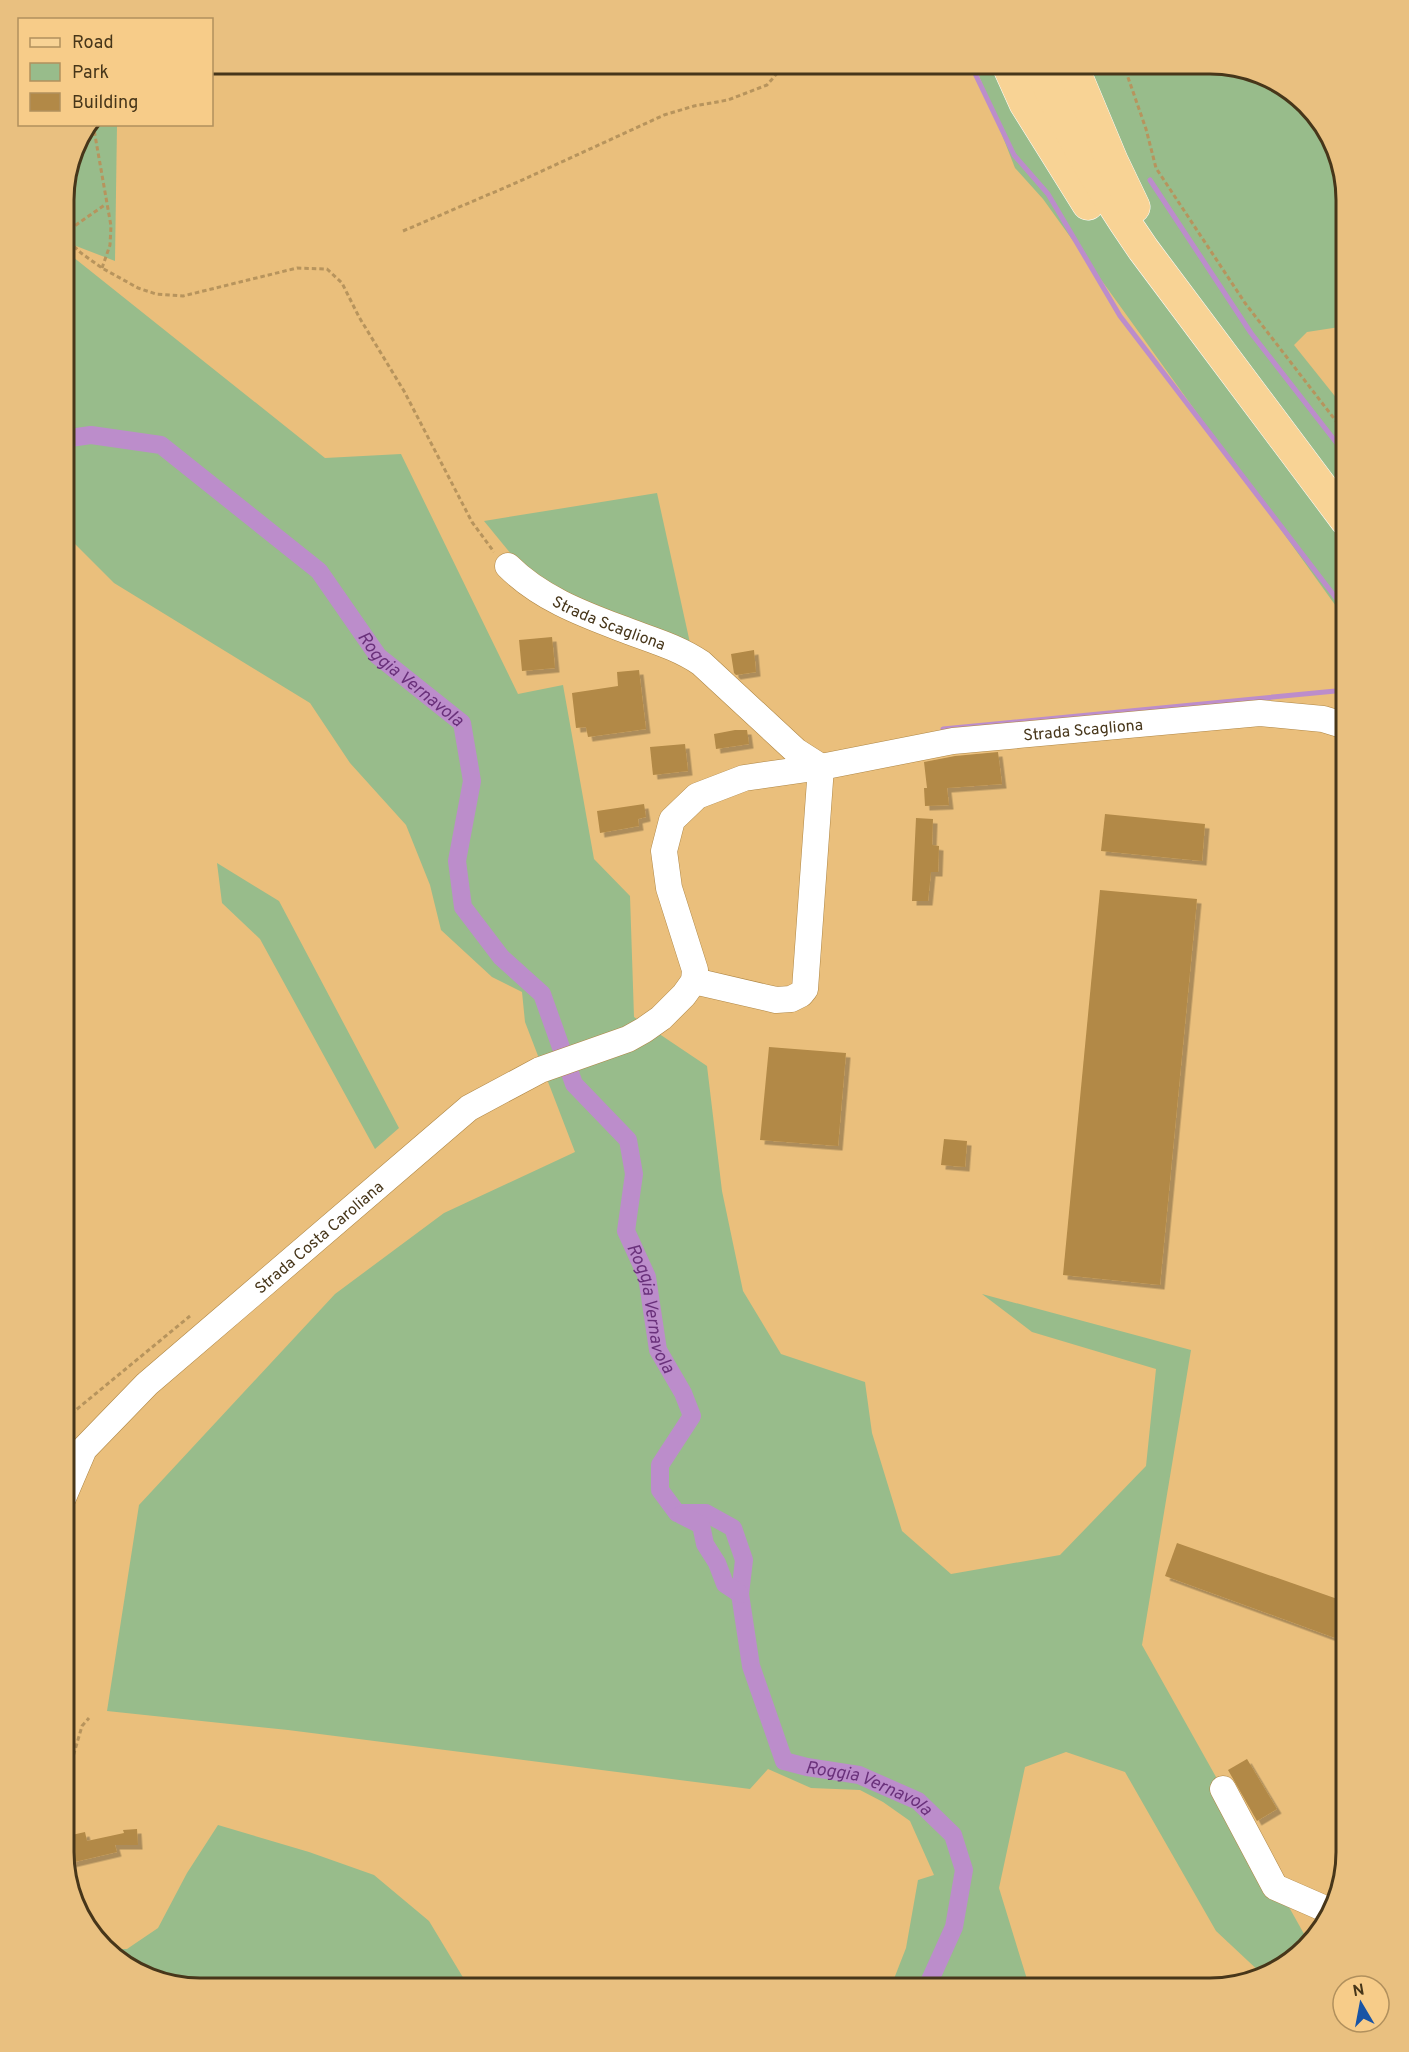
<svg xmlns="http://www.w3.org/2000/svg" width="1409" height="2052" viewBox="0 0 1409 2052" font-family="Overpass,sans-serif">
	<defs>
		<filter id="shadow"><feDropShadow dx="4.5" dy="4.5" stdDeviation="0" flood-color="#0004"/></filter>
	</defs>
	<rect width="100%" height="100%" fill="#eabf7c"/>
	<!-- green -->
	<g fill="#98bc8b">
		<polygon points="974,63 1218,63 1278,81 1328,132 1346,200 1346,326 1307,332 1294,345 1346,410 1346,620 1043,199 1015,168"/>
		<polygon points="89,124 117,125 115,261 63,241 63,191 74,147"/>
		<polygon points="63,249 325,458 401,454 518,694 563,685 594,859 630,896 634,1017 707,1066 722,1191 743,1291 781,1354 865,1382 872,1433 902,1531 951,1574 1060,1555 1146,1466 1156,1369 1032,1332 982,1294 1191,1350 1142,1645 1308,1941 1277,1971 1263,1975 1216,1931 1125,1772 1066,1752 1025,1767 999,1888 1030,1989 890,1989 906,1948 918,1880 934,1875 910,1821 883,1802 860,1790 811,1788 768,1769 750,1789 288,1730 107,1711 139,1505 335,1294 444,1213 575,1152 525,1022 522,992 492,977 441,930 430,885 406,825 350,763 310,703 114,583 73,542 63,537"/>
		<polygon points="657,493 690,643 569,597 529,576 484,521"/>
		<polygon points="217,863 279,901 399,1128 375,1149 260,939 222,903"/>
		<polygon points="218,1825 309,1852 374,1875 429,1921 470,1989 191,1989 131,1971 110,1949 127,1949 158,1928 187,1873"/>
	</g>
	<g fill="none" stroke-linecap="round" stroke-linejoin="round">
		<!-- stream -->
		<g stroke="#bc8dcb" stroke-width="5">
			<polyline points="970,63 1014,155 1048,194 1120,316 1346,611"/>
			<polyline points="1150,180 1251,333 1346,455"/>
			<polyline points="943,729 1346,690"/>
			<polyline points="1338,744 1346,748"/>
		</g>
		<!-- canal -->
		<g stroke="#bc8dcb" stroke-width="18">
			<path id="s1" d="M63 439 91 435 161 445 319 571 378 656 462 723 472 781 457 861 463 907 501 957 542 994 574 1084 628 1140 634 1174 626 1231 647 1277 658 1350 683 1393 692 1416 660 1465V1490L677 1513H706L733 1528 744 1560 740 1594 751 1666 784 1761 807 1767 859 1775 918 1801 953 1835 964 1870 954 1927 926 1989"/>
			<polyline points="681,1515 701,1525 705,1544 717,1563 725,1584 740,1594"/>
		</g>
	</g>
	<!-- building -->
	<g fill="#b28947" filter="url(#shadow)">
		<polygon points="552,637 555,668 522,671 519,640"/>
		<polygon points="754,650 756,672 736,675 734,673 731,654"/>
		<polygon points="639,670 646,729 588,737 586,727 576,728 572,693 618,686 617,672"/>
		<polygon points="735,730 747,730 749,744 716,749 714,734"/>
		<polygon points="685,744 688,771 653,775 650,747"/>
		<polygon points="998,752 1002,784 947,788 949,805 925,806 924,788 927,788 924,762 955,756"/>
		<polygon points="644,804 646,817 638,819 639,826 600,833 597,811"/>
		<polygon points="1105,814 1205,824 1202,861 1101,851"/>
		<polygon points="916,818 933,819 932,845 939,846 938,872 931,872 928,901 912,901"/>
		<polygon points="1100,890 1197,899 1160,1285 1063,1275"/>
		<polygon points="769,1047 846,1053 838,1146 760,1140"/>
		<polygon points="944,1139 967,1141 965,1167 941,1165"/>
		<polygon points="1177,1543 1346,1602 1346,1642 1165,1576"/>
		<polygon points="1247,1759 1277,1809 1257,1821 1228,1770"/>
		<polygon points="137,1829 138,1845 115,1845 117,1852 66,1864 63,1852 63,1837 85,1832 87,1841 124,1833 123,1830"/>
	</g>
	<g fill="none" stroke-linecap="round" stroke-linejoin="round">
		<!-- minor casing -->
		<g stroke="#af8644" stroke-width="27">
			<g id="minor">
				<path id="s2" d="M508 566C539 597 580 613 620 628 648 639 676 646 701 663L796 751 821 767"/>
				<polyline points="694,981 776,1000 791,999 801,994 805,989 821,767"/>
				<path id="s3" d="M63 1498 84 1449 147 1384 469 1108 540 1070 628 1039 644 1030 661 1018 684 995 694 981 695 970 669 888 664 851 672 820 697 796 744 778 821 767 953 741 1260 713 1323 719 1346 726"/>
				<polyline points="1223,1789 1275,1887 1330,1911"/>
			</g>
		</g>
		<!-- major casing -->
		<g stroke="#fff" stroke-width="33">
			<g id="major">
				<polyline points="1007,63 1025,103 1088,204"/>
				<path d="M1039 63C1066 130 1102 190 1143 249L1346 520"/>
				<polyline points="1071,63 1112,161 1134,207"/>
			</g>
		</g>
		<!-- path -->
		<g stroke="#b7945d" stroke-width="3" stroke-dasharray="4.5 3" stroke-linecap="butt">
			<polyline points="1123,63 1146,129 1156,168 1245,303 1346,434"/>
			<polyline points="93,124 111,226 110,245 102,268"/>
			<polyline points="403,231 518,182 664,115 694,106 728,100 767,85 786,63"/>
			<polyline points="63,234 106,204"/>
			<polyline points="63,236 81,253 102,268 138,288 156,294 183,296 297,268 327,269 342,283 359,317 404,391 472,522 494,552"/>
			<polyline points="63,1402 71,1414 71,1431"/>
			<polyline points="71,1414 190,1316"/>
			<polyline points="63,1791 82,1726 89,1718"/>
		</g>
		<!-- minor -->
		<use href="#minor" stroke="#fff" stroke-width="26"/>
		<!-- major -->
		<use href="#major" stroke="#f8d395" stroke-width="32"/>
	</g>
	<g text-anchor="middle" stroke-width="4.5" stroke-linejoin="round" paint-order="stroke">
		<!-- street labels -->
		<g font-size="16" fill="#47361a" stroke="#f7cc89">
			<text dy="6" stroke="none"><textPath href="#s2" startOffset="117">Strada Scagliona</textPath></text>
			<text dy="6" stroke="none"><textPath href="#s3" startOffset="1425">Strada Scagliona</textPath></text>
			<text dy="6" stroke="none"><textPath href="#s3" startOffset="370">Strada Costa Caroliana</textPath></text>
		</g>
		<!-- water labels -->
		<g font-size="18" font-style="italic" fill="#6a317b" stroke="#f7cc89">
			<text dy="6" stroke="none"><textPath href="#s1" startOffset="444">Roggia Vernavola</textPath></text>
			<text dy="6" stroke="none"><textPath href="#s1" startOffset="1164">Roggia Vernavola</textPath></text>
			<text dy="6" stroke="none"><textPath href="#s1" startOffset="1784">Roggia Vernavola</textPath></text>
		</g>
	</g>
	<!-- crop -->
	<path d="M0 0H1409V2052H0ZM200 74H1210A126 126 0 0 1 1336 200V1852A126 126 0 0 1 1210 1978H200A126 126 0 0 1 74 1852V200A126 126 0 0 1 200 74Z" fill="#e9c080" fill-rule="evenodd"/>
	<path fill="none" stroke="#47361a" stroke-width="3" d="M200 74H1210A126 126 0 0 1 1336 200V1852A126 126 0 0 1 1210 1978H200A126 126 0 0 1 74 1852V200A126 126 0 0 1 200 74Z"/>
	<!-- legend -->
	<rect x="18" y="18" width="195" height="108" fill="#f7cc89" stroke="#b1905d" stroke-width="1.5"/>
	<rect x="30" y="38" width="30" height="9" fill="#f8d395" stroke="#b1905d" stroke-width="1.5"/>
	<text x="72" y="48" font-size="18" fill="#47361a">Road</text>
	<rect x="30" y="63" width="30" height="18" fill="#98bc8b" stroke="#b1905d" stroke-width="1.5"/>
	<text x="72" y="78" font-size="18" fill="#47361a">Park</text>
	<rect x="30" y="93" width="30" height="18" fill="#b28947" stroke="#b1905d" stroke-width="1.5"/>
	<text x="72" y="108" font-size="18" fill="#47361a">Building</text>
	<!-- north arrow -->
	<g transform="translate(1361 2004) rotate(350)"><circle r="28" fill="#f7cc89" stroke="#b1905d" stroke-width="1.5"/>
	<path d="M0-4.5L10 22L0 15L-10 22Z" fill="#1954a5"/>
	<text y="-9" font-size="16" font-weight="bold" text-anchor="middle" fill="#47361a">N</text>
	</g>
</svg>
